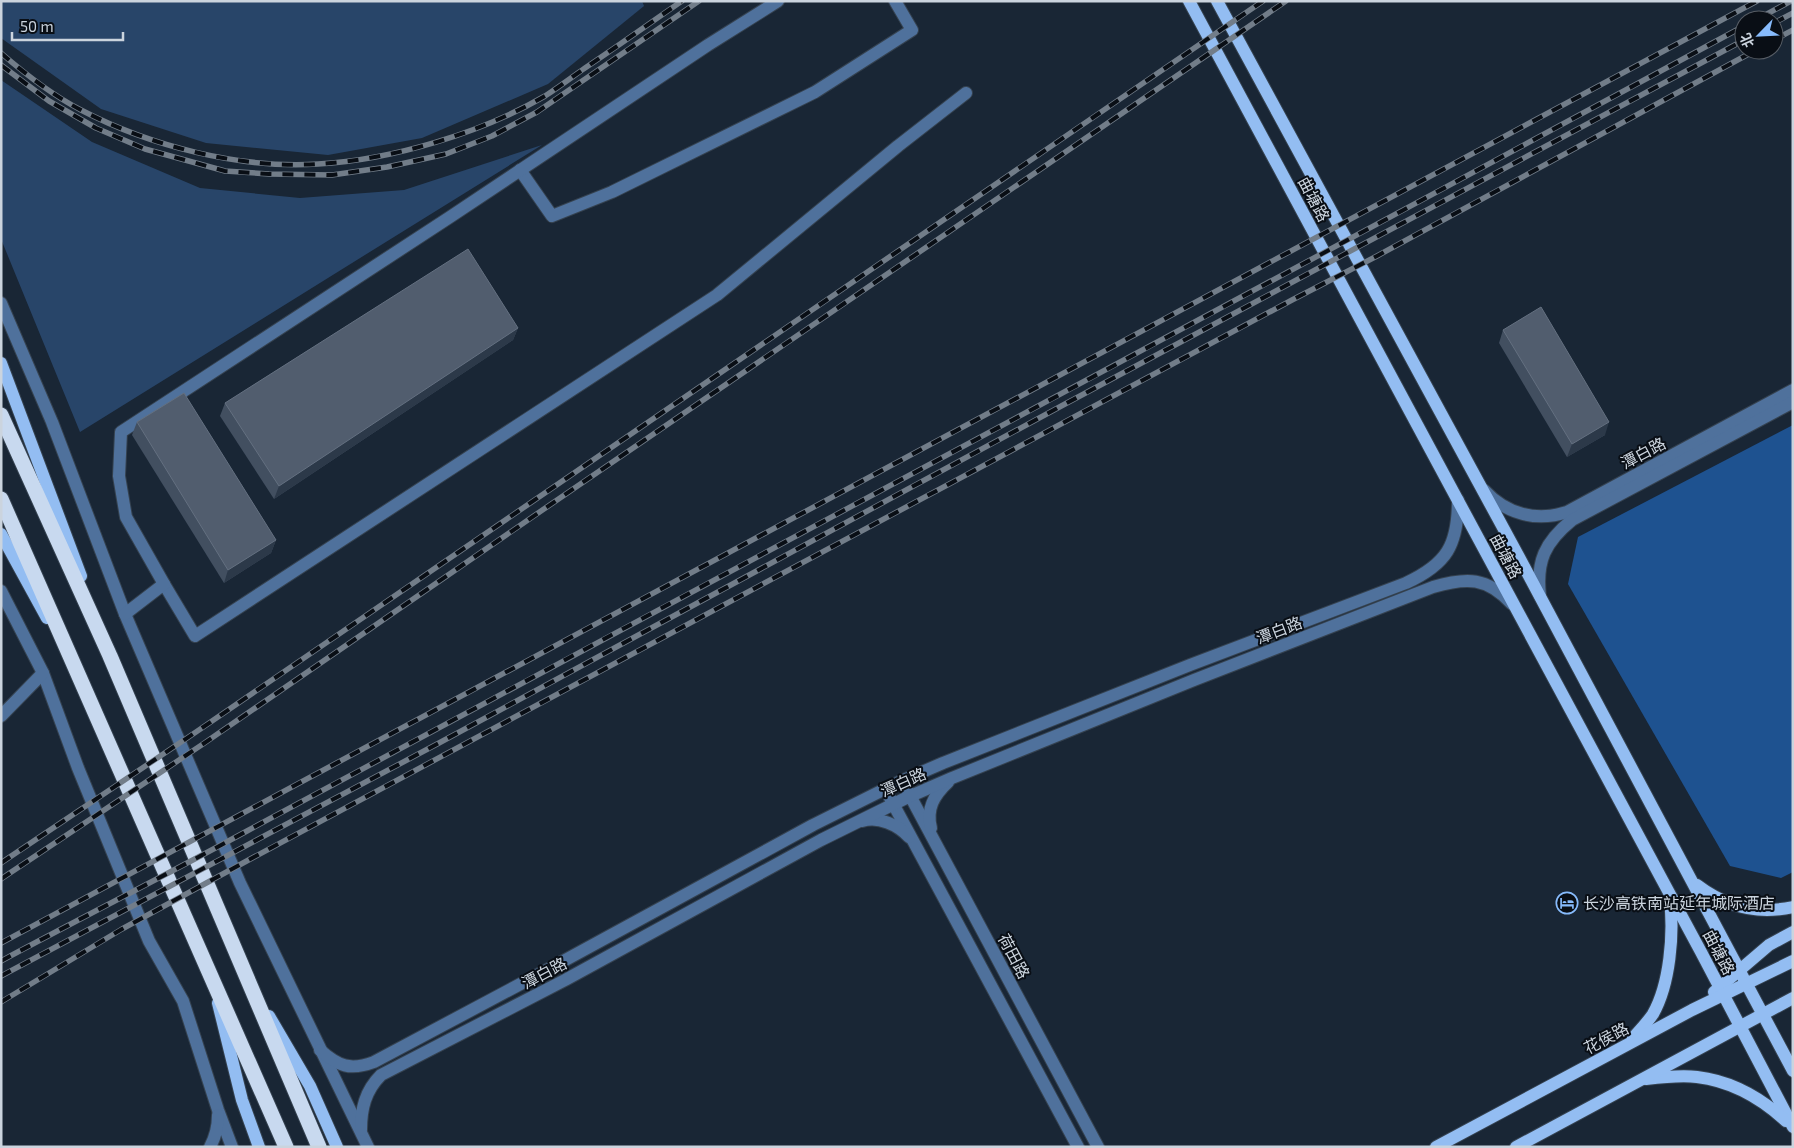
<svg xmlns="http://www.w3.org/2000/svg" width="1794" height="1148" viewBox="0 0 1794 1148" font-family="'Exo 2','Noto Sans SC',sans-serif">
	<rect width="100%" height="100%" fill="#192635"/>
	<!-- green -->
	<g fill="#284569">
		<polygon points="1,1 642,1 644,6 548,84 422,138 328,155 206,143 101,109 1,38"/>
		<polygon points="1,80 92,142 200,188 300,198 404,190 542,145 80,432 1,239"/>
	</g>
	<!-- forest -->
	<polygon fill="#1e5290" points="1793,425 1793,872 1781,878 1730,866 1568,584 1578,537"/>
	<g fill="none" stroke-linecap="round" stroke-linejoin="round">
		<!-- minor casing -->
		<g stroke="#354250" stroke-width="14">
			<g id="minor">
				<polyline points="520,170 552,216 612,192 815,92 912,30 895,1"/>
				<polyline points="1,303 52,422 125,614 240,883 368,1147"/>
				<path d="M1484 490C1506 514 1536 522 1567 512L1793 390"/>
				<polyline points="164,584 195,636 717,295 898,146 966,93"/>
				<polyline points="1,591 43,673 78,768 149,941 183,1001 218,1110 232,1147"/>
				<path d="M1540 596C1536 561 1545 542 1572 520L1793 402"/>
				<polyline points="125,614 164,584 126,517 119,476 121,432 450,217 708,45 778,1"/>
				<polyline points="1,716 43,673"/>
				<polyline points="907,790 1098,1147"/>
				<polyline points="890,798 1078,1147"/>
				<path d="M862 821C879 816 898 825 909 837"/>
				<path d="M931 828C926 809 934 795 948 782"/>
				<path d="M320 1050C338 1066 350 1071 374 1062L558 964 813 825 899 782 943 763 1190 665 1406 583C1447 564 1458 545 1458 500"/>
				<path d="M361 1130C361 1109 365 1091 381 1075L565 980 821 840 906 798 952 778 1194 680 1433 587C1467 577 1487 577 1512 604"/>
				<path d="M210 1147C216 1136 218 1127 218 1115"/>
			</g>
		</g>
		<!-- major casing -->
		<g stroke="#354250" stroke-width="14">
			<g id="major">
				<polyline points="1189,1 1701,952 1793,1127"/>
				<polyline points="1217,1 1519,557 1793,1071"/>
				<polyline points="1,363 81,576"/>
				<polyline points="1,534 47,618"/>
				<path d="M1697 885C1726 907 1757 915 1793 907"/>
				<polyline points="1714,992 1769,945 1793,932"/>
				<polyline points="218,1003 242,1100 259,1147"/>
				<polyline points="269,1016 310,1086 337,1147"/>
				<path d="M1633 1038C1640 1030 1647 1023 1653 1014 1670 984 1674 934 1670 900"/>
				<path d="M1646 1079C1663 1077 1680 1075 1697 1077 1731 1081 1761 1098 1786 1121"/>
				<polyline points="1436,1147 1692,1010 1793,961"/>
				<polyline points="1516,1147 1793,998"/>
			</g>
		</g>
		<!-- highway casing -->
		<g stroke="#354250" stroke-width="17">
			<g id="highway">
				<polyline points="1,415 110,656 319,1147"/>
				<polyline points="1,499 286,1147"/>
			</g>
		</g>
		<!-- minor -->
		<use href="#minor" stroke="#4f719c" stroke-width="12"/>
		<!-- major -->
		<use href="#major" stroke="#93bdf2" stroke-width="12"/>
		<!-- highway -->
		<use href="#highway" stroke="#c8d9ef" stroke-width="15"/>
		<!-- rail casing -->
		<g stroke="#727d89" stroke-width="5.5">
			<g id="rail">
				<polyline points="1756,20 1791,1"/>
				<polyline points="1774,23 1793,13"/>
				<polyline points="1774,40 1793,30"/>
				<path d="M1 53C24 73 54 96 81 110 150 146 240 169 318 164 392 160 481 133 545 96 559 87 572 77 585 68 618 46 650 23 682 1"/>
				<polyline points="1,65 49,101 96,128 145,149 225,171 269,174 332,175 387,167 446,154 492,136 537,112 699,1"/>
				<polyline points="1,863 196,732 1263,1"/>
				<polyline points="1,879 203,744 541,511 1286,1"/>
				<polyline points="1,943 1757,1"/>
				<path d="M1 961C83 917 166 875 247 831 746 562 1246 296 1744 26"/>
				<polyline points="1,976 439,743 1065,404 1744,40"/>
				<polyline points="1,1002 122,929 254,857 1292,300 1377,256 1756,50"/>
			</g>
		</g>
		<!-- rail -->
		<use href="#rail" stroke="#090e15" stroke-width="4" stroke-dasharray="11" stroke-linecap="butt"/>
	</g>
	<!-- wall -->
	<g fill="#424f60">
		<polygon points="518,328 513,340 274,499 220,416 225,403"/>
		<polygon points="1503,330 1605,435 1567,457 1499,343"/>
		<polygon points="137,422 276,540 271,553 224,583 132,435"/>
	</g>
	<!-- shaded-wall -->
	<g fill="#2c3949">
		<polygon points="518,328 513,340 274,499 279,486"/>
		<polygon points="1609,422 1605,435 1567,457 1572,444"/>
		<polygon points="276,540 271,553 224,583 228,570"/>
	</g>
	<!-- building -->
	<g fill="#515d6e" stroke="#647080">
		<polygon points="468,249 518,328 279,486 225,403"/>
		<polygon points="1541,307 1609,422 1572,444 1503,330"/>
		<polygon points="184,393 276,540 228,570 137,422"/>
	</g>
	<!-- icons -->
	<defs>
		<g id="hotel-ring" transform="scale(1.125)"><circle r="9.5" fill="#090e15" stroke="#87bbfc" stroke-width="1.5"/><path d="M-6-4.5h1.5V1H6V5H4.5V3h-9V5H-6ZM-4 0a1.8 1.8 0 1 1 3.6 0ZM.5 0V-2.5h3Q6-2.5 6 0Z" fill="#87bbfc"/></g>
	</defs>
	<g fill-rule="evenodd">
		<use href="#hotel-ring" x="1567" y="903"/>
	</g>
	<g text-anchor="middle" stroke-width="4" stroke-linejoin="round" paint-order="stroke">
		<!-- street labels -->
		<g font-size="16" fill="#cbd4de" stroke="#090e15">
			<text transform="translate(1314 199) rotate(62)" y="6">曲塘路</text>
			<text transform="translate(1643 453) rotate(-28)" y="6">潭白路</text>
			<text transform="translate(1506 556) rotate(62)" y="6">曲塘路</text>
			<text transform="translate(1279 630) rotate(-21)" y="6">潭白路</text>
			<text transform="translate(903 782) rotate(-24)" y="6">潭白路</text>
			<text transform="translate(1719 952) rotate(62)" y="6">曲塘路</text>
			<text transform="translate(1014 956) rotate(62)" y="6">荷田路</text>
			<text transform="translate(544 973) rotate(-28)" y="6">潭白路</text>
			<text transform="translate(1606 1038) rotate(-28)" y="6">花侯路</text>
		</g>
		<!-- poi labels -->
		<g font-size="16" fill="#cbd4de" stroke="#090e15" text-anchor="start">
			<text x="1583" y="909">长沙高铁南站延年城际酒店</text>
		</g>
	</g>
	<!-- border -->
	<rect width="1794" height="1148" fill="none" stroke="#cbd4de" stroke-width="5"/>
	<!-- north arrow -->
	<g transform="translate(1759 35) rotate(246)"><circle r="24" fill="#090e15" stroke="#575d65"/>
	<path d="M0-4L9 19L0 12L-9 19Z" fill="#87bbfc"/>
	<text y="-8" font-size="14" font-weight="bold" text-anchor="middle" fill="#cbd4de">北</text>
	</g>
	<!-- scale -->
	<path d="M12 32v8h111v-8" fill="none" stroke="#cbd4de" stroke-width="2.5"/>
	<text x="20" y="32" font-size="15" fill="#cbd4de" stroke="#090e15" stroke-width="4" paint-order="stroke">50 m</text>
</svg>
